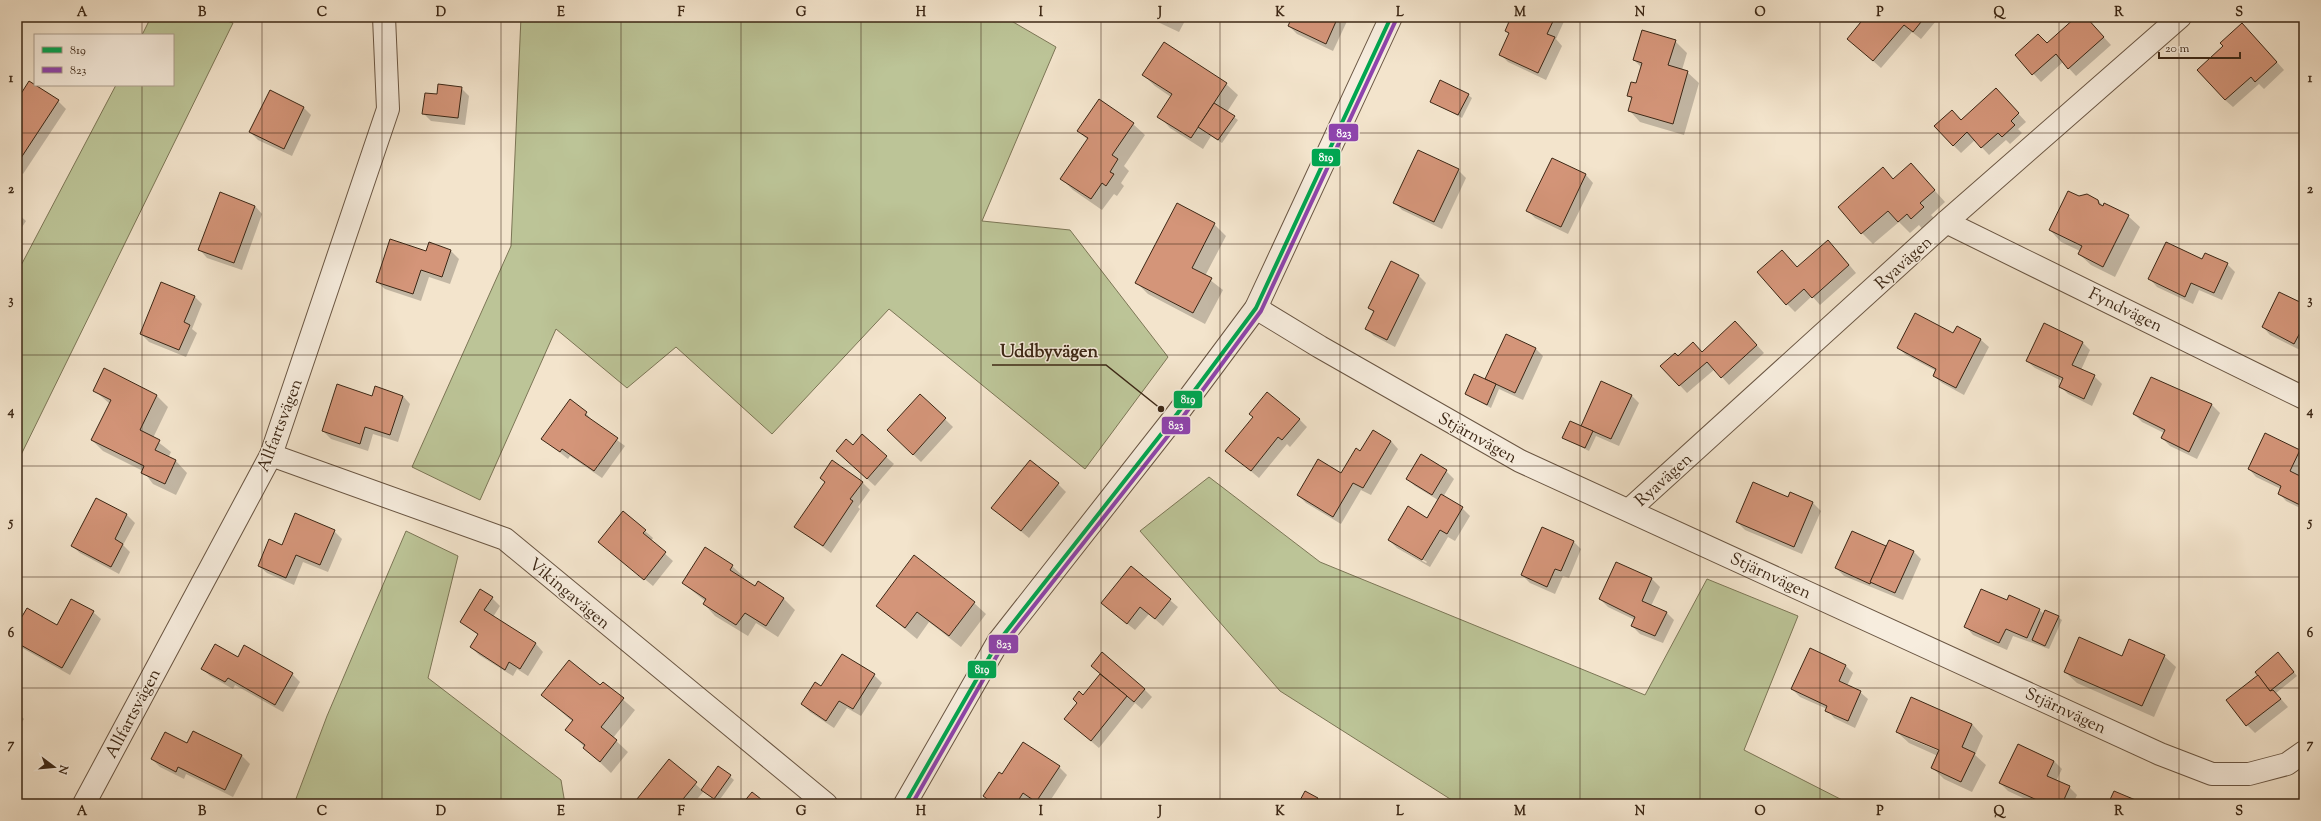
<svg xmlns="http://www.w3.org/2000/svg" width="2321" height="821" viewBox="0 0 2321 821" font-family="'Sorts Mill Goudy',serif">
	<rect width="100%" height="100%" fill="#f3e4cc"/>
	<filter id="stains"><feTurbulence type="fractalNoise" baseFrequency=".005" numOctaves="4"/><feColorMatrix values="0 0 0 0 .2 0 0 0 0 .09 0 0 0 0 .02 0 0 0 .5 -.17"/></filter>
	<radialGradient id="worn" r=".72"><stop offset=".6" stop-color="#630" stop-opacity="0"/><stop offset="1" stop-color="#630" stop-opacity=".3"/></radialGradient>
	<!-- green -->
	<g fill="#bcc497" stroke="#7c7656">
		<polygon points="151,17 215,17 233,23 17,463 17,273 116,85 173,85 173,35 142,35"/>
		<polygon points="521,17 1009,17 1008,19 1056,47 982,221 1070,230 1168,357 1085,469 889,309 772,434 676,347 627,388 556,329 480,500 412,467 511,246"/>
		<polygon points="1209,477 1320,562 1645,695 1707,579 1798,616 1744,750 1850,804 1458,804 1280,691 1140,531"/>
		<polygon points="406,531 458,556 428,678 561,780 565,804 294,804 327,716"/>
	</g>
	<!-- shadow -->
	<g fill="#0003" fill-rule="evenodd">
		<polygon points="1147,17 1187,17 1179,32"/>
		<polygon points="1293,17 1349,17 1333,51 1297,34 1289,26"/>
		<polygon points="1512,17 1566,17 1556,39 1562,46 1546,80 1508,62 1500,54 1510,35 1506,31"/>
		<polygon points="1866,17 1931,17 1936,21 1921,39 1912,32 1881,68 1854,44"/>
		<polygon points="2078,17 2085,17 2111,45 2076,76 2063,62 2041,82 2016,55 2047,44"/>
		<polygon points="2250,32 2284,70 2264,89 2259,84 2233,107 2225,100"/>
		<polygon points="1675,41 1687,53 1682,70 1687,72 1699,83 1684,135 1640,122 1629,110 1632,99 1628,96 1636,85 1641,67 1634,60"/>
		<polygon points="1143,75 1226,84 1238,95 1227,112 1238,120 1222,143 1211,136 1203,149 1170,128 1159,116 1171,97 1155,86"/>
		<polygon points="461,88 469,96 465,125 431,121 423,113 438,95"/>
		<polygon points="1468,95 1472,98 1462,118 1431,101"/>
		<polygon points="2003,97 2026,122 2018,129 2022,133 2010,144 2006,140 1989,155 1975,140 1961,153 1953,145 1952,111 1962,121"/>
		<polygon points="17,101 58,101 66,109 23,174 17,170"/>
		<polygon points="304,108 311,115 292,156 258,140 250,132"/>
		<polygon points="1133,124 1145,135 1124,166 1129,171 1121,183 1124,186 1117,196 1114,194 1102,210 1073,190 1062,179 1088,140 1078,131"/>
		<polygon points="1552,159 1586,175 1593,183 1568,234 1535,218 1528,211"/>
		<polygon points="1911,164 1945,202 1931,215 1935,219 1923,230 1919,225 1910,233 1899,222 1873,244 1862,233 1883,169 1894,180"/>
		<polygon points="1458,170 1466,178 1442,229 1402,210 1394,202"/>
		<polygon points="2079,198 2098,200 2103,206 2128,216 2140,227 2115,277 2091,265 2079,254 2080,251 2061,242 2050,230"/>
		<polygon points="255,206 262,214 242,270 207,258 200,250"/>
		<polygon points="17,213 26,221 17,235"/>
		<polygon points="1214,224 1226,236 1205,276 1223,290 1205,324 1148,294 1137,283"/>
		<polygon points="429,244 451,251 459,259 450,284 429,277 421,301 385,289 377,282 426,252"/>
		<polygon points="1836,249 1856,273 1820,305 1812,296 1795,312 1787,304 1790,259 1798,268"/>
		<polygon points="2202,261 2227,264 2235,272 2222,300 2199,290 2193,304 2157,287 2150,279"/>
		<polygon points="1419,276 1426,283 1395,347 1374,336 1367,329 1374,313 1370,308"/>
		<polygon points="195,297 202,304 192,329 197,333 186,357 149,342 141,334"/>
		<polygon points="2304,306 2304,346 2302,351 2270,335 2263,327"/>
		<polygon points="1957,328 1981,340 1989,347 1964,395 1942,383 1934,376 1936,371 1906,355 1898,348 1954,334"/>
		<polygon points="1743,330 1764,353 1729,385 1715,369 1687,393 1662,366 1678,357 1702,353"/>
		<polygon points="2082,342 2090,350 2081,370 2094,376 2102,384 2092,406 2068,394 2060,386 2062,381 2035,368 2027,361"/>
		<polygon points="1535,348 1543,356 1523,400 1499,389 1491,408 1466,394"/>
		<polygon points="104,370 157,396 168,407 153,438 171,452 168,458 176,461 187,473 176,495 153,484 143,471 103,451 92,440 110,404 94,390"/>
		<polygon points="2152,378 2212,405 2220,413 2197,459 2170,446 2162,438 2164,433 2142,422 2134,414"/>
		<polygon points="920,395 953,427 921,462 896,438"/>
		<polygon points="1631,395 1639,403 1619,446 1596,436 1589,451 1563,438"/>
		<polygon points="403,396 410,404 398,442 373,434 368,451 331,439 323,431 373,397"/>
		<polygon points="586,413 593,422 625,446 602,478 570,456 568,459 543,439"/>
		<polygon points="1299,419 1307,427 1290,447 1287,444 1259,478 1227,451"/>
		<polygon points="862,435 894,464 875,486 845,459"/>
		<polygon points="1391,441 1398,449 1371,495 1361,490 1341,524 1306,503 1298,495 1341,474 1361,452"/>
		<polygon points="2299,451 2304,455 2304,465 2298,477 2304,480 2304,510 2286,501 2279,493 2281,489 2256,477 2249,469"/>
		<path d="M1446 471 1454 479 1443 497 1462 508 1470 516 1455 541 1448 537 1430 567 1397 548 1389 540 1427 519 1438 500 1415 486 1407 479ZM1397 544 1427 562 1426 563 1397 546Z"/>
		<polygon points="821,478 862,482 870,490 858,507 860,509 831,553 796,527 826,483"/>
		<polygon points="1058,484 1066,492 1029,538 993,508"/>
		<polygon points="1791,493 1813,503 1821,511 1802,554 1745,530 1737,522 1788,499"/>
		<polygon points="97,500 127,515 135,523 123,545 130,552 119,574 80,553 72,546"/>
		<polygon points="334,531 342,539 328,572 303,562 294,585 267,573 259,566"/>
		<polygon points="645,531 653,538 651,541 673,561 653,586 600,542"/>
		<polygon points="1852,532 1887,548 1913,551 1921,559 1903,600 1844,576 1836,568"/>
		<polygon points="1574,542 1581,549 1569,578 1563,576 1555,594 1530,583 1522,575"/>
		<polygon points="914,557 974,603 986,614 961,647 929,622 917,639 877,606"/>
		<polygon points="1616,563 1652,579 1660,587 1651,606 1667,613 1674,620 1663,643 1640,634 1632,626 1635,620 1608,607 1600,599"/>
		<polygon points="732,566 744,577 743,579 756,588 783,598 795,610 778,637 756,623 748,636 715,616 704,604 706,602 683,583"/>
		<polygon points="1131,567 1178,607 1163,626 1149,614 1135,630 1110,610"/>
		<polygon points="492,598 500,606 493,617 536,644 543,652 528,676 517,669 513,676 479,655 471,647 478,635 461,621"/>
		<polygon points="2007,601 2039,610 2044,614 2058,617 2062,620 2049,649 2013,636 2007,650 1973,635 1966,627"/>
		<polygon points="93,612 101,619 70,675 17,645 17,628 57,626"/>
		<polygon points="2164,656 2176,667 2154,717 2077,683 2065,672 2122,657"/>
		<polygon points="2282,657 2297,676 2276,693 2288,707 2255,733 2247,725"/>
		<path d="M1845 665 1853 673 1847 686 1860 692 1868 699 1855 728 1834 718 1827 709 1800 697 1792 689ZM1844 667H1846L1837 685Z"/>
		<polygon points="1092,666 1144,689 1152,697 1142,709 1135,703 1099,748 1065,719 1101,675"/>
		<polygon points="202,669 292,674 300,682 283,712 235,685 233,689 210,676"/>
		<polygon points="874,675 882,683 861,716 847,708 834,728 810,712 802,704 822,687"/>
		<polygon points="604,683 635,710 613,738 628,752 611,773 567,730 573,722 542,695 601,687"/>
		<polygon points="17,712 24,719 17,729"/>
		<path d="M1972 724 1983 736 1975 755 1986 765 1972 792 1944 779 1932 767 1938 756 1909 743 1897 732ZM1910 737 1944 751V753L1910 739Z"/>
		<polygon points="193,732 242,756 250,764 233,797 186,774 184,779 160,767 152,759 187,744"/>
		<polygon points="2018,745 2054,761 2062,769 2056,781 2069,787 2077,795 2073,804 2036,804 2008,791 2000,783"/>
		<polygon points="669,761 702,790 719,767 734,780 718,802 704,791 693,804 634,804"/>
		<polygon points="1059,767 1067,775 1048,804 1037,804 1031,800 1029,804 992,804 984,796"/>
		<polygon points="1306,792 1318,799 1321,804 1299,804"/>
	</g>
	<!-- building -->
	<g fill="#d49579" stroke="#3c2715">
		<polygon points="1158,17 1170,17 1168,22"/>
		<polygon points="1292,17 1338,17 1326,44 1288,26"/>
		<polygon points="1511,17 1555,17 1547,34 1555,37 1538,73 1499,55 1509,33 1505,31"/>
		<polygon points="1865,17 1925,17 1913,32 1904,25 1873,61 1847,39"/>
		<polygon points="2076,17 2086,17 2104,37 2068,69 2056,54 2032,75 2015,55 2038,34 2047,43"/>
		<polygon points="2242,23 2277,62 2255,82 2251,77 2225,100 2197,70 2223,46 2220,43"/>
		<polygon points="1642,30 1676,40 1668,65 1688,71 1673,124 1628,111 1632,97 1627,96 1631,82 1636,83 1642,63 1633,60"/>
		<polygon points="1164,42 1227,83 1191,138 1157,117 1172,94 1142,75"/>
		<polygon points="1440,80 1469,94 1458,115 1430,102"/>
		<polygon points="29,81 59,100 17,164 17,100"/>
		<polygon points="438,84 462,87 458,118 422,114 425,93 437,94"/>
		<polygon points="1996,88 2019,113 2011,121 2015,125 2002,137 1998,133 1981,148 1967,132 1953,146 1934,126 1952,110 1961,120"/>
		<polygon points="270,90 304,107 284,149 249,132"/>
		<polygon points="1099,99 1134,123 1112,155 1118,159 1110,172 1114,174 1106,186 1102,183 1091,199 1060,179 1088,138 1077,131"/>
		<polygon points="1214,103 1235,116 1218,140 1198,127"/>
		<polygon points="1418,150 1459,169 1434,222 1393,203"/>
		<polygon points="1552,158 1586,174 1561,227 1526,211"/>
		<polygon points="1911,163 1935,190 1920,203 1924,207 1911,219 1907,214 1898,222 1888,211 1861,234 1838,207 1883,167 1893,179"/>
		<polygon points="2068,191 2079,196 2087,194 2098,200 2099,204 2103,206 2104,203 2129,215 2103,267 2078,254 2082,246 2049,230"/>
		<polygon points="220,192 255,206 234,263 198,250"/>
		<polygon points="1177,203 1215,223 1192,268 1212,278 1193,313 1135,283"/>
		<polygon points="390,239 426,251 429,242 451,250 442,277 421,270 413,294 376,282"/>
		<polygon points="1828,240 1849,265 1812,298 1804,289 1786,305 1757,272 1782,250 1797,267"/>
		<polygon points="2166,242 2202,259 2205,253 2228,263 2214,293 2191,283 2185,297 2148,279"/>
		<polygon points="1391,261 1419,275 1387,340 1365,329 1374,311 1368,308"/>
		<polygon points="161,282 195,296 184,322 190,325 179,350 140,334"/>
		<polygon points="2279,292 2304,304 2304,325 2294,344 2262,327"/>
		<polygon points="1915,313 1953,333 1957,326 1981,339 1956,388 1933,376 1936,369 1897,348"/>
		<polygon points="1735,321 1757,345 1721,378 1707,362 1679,386 1660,366 1675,353 1678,356 1693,342 1702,352"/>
		<polygon points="2044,323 2083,342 2072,365 2095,375 2084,399 2059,387 2063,378 2026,361"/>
		<polygon points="1506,334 1536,348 1515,393 1485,379"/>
		<polygon points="104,368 157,395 140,430 160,440 155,450 176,460 165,484 141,473 144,466 91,440 111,400 93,391"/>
		<polygon points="1474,374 1496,384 1487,405 1465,394"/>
		<polygon points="2151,377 2212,404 2189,452 2161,438 2165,430 2133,414"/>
		<polygon points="1601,381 1632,395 1611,439 1581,426"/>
		<polygon points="337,384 372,396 375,386 403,396 390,435 365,427 360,444 322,431"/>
		<polygon points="1267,392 1300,419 1282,440 1278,437 1251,471 1225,451 1253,417 1249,414"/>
		<polygon points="920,394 946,418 913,455 887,430"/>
		<polygon points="570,399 587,412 585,415 618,438 594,471 562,449 560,452 541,439"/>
		<polygon points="1570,421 1593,431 1585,448 1562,438"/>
		<polygon points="1373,430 1391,441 1363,488 1353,483 1333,517 1297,495 1318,459 1341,473 1356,448 1360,451"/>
		<polygon points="2265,433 2300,450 2290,471 2304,478 2304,501 2302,506 2278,494 2281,486 2248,469"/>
		<polygon points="862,434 887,456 867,479 836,451 846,439 853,445"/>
		<polygon points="1421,454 1447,470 1432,495 1406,479"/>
		<polygon points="832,460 863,482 850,499 853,501 823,546 794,527 825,482 820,478"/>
		<polygon points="1030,460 1059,483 1021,531 991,508"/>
		<polygon points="1753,482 1788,497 1790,492 1813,502 1794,547 1736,522"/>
		<polygon points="1441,494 1463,507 1447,534 1440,530 1422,560 1388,540 1408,506 1427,518"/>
		<polygon points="96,498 127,514 115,539 123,544 111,567 71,546"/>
		<polygon points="623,511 646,530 643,533 666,552 644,580 598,542"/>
		<polygon points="295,513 335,530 320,565 296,555 286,578 258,566 269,539 282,545"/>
		<polygon points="1542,527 1574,541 1561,571 1555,569 1547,587 1521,575"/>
		<polygon points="1852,531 1886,546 1870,584 1835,568"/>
		<polygon points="1889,540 1914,551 1895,593 1870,582"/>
		<polygon points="705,547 733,565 730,570 755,586 758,581 784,598 766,626 745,613 736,625 703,604 706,599 682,583"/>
		<polygon points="914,555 975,602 949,636 917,612 905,628 876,606"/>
		<polygon points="1616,562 1652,578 1642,601 1667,612 1655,636 1631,626 1635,617 1599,599"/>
		<polygon points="1131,566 1171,599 1155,619 1140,607 1127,624 1101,603"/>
		<polygon points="480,589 493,597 484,610 536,643 520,669 509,662 505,670 470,647 478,634 460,622"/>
		<polygon points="1981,589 2007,600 2009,595 2040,609 2027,638 2006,629 1999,643 1964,627"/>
		<polygon points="71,599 94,611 62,668 17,643 17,625 27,608 57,625"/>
		<polygon points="2045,610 2059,616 2045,646 2032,640"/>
		<polygon points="2079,637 2122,656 2129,639 2165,655 2142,706 2064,672"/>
		<polygon points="215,644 238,657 244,645 293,673 275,705 228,678 225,682 201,669"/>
		<polygon points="1810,648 1846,665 1839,681 1861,691 1848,721 1825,711 1827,706 1791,689"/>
		<polygon points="1102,652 1145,689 1134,702 1091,666"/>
		<polygon points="2278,652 2294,672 2270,691 2255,672"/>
		<polygon points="842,654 875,674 853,709 839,701 826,721 801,704 815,682 821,686"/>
		<polygon points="569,660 600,685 603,682 624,698 601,727 617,740 600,762 583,748 585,745 565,730 573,720 541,695"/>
		<polygon points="1100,674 1127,696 1091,741 1064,719 1077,703 1073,699 1079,691 1083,695"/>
		<polygon points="2258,675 2270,691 2273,690 2281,699 2246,726 2226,700"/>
		<polygon points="1911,697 1972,724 1962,747 1975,753 1961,782 1931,768 1939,750 1896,732"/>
		<polygon points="193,731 242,755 225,790 178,767 176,772 151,759 165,732 187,743"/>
		<polygon points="1023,742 1060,766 1036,802 1023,793 1016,804 994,804 983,796 999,772 1002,774"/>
		<polygon points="2018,744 2054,761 2047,776 2070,786 2062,804 2035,804 2037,800 1999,783"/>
		<polygon points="669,759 697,782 679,804 633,804"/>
		<polygon points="718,766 731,775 714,799 701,790"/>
		<polygon points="1305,791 1318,798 1315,804 1298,804"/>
		<polygon points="2114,791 2145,804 2108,804"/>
		<polygon points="752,792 766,803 765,804 742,804"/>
	</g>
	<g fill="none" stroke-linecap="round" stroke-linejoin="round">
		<!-- street casing -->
		<g stroke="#6a5643" stroke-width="24">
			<g id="street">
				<polyline points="1946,222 2304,398"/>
				<polyline points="1256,308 1320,347 1520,461 2160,754 2212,774 2249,774 2287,764 2304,752"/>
				<polyline points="271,455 505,539 826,804"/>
				<polyline points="1629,510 1946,222 2180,17"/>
				<polyline points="84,804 271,455 388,109 384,17"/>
				<polyline points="905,804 998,642 1177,414 1256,308 1391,17"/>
			</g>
		</g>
		<!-- street -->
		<use href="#street" stroke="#f7edde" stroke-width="22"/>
		<!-- bus-1 casing -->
		<g stroke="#f7edde" stroke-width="7">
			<polyline id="bus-1" points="905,804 998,642 1177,414 1256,308 1391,17"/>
		</g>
		<!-- bus-2 casing -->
		<g stroke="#f7edde" stroke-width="7">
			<polyline id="bus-2" points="912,804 1003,645 1182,418 1261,311 1396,20"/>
		</g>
		<!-- bus-1 -->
		<use href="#bus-1" stroke="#00a651" stroke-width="4"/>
		<!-- bus-2 -->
		<use href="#bus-2" stroke="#8e44ad" stroke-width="4"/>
	</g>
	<!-- grid -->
	<path fill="none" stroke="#3c2715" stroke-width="1" stroke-opacity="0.55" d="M142 17V35M262 17V804M382 17V804M501 17V804M621 17V804M741 17V804M861 17V804M981 17V804M1101 17V804M1220 17V804M1340 17V804M1460 17V804M1580 17V804M1700 17V804M1820 17V804M1939 17V804M2059 17V804M2179 17V804M142 85V804M17 133H2304M17 244H2304M17 355H2304M17 466H2304M17 577H2304M17 688H2304"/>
	<g text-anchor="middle" stroke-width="3" stroke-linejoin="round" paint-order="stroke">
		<!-- street labels -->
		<g font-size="17" fill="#3c2715" stroke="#f7edde">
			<text transform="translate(1903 262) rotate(-42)" y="6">Ryavägen</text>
			<text transform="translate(2126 309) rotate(26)" y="6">Fyndvägen</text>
			<text transform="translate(279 425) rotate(-69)" y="6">Allfartsvägen</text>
			<text transform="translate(1478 437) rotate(29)" y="6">Stjärnvägen</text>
			<text transform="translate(1663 479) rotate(-42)" y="6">Ryavägen</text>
			<text transform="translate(1771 575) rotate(25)" y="6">Stjärnvägen</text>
			<text transform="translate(570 593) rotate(40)" y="6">Vikingavägen</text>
			<text transform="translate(2066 710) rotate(25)" y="6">Stjärnvägen</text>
			<text transform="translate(132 713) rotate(-62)" y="6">Allfartsvägen</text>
		</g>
	</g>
	<!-- callouts -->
	<path fill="none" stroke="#3c2715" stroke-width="1.5" d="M1161 409L1106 365H992"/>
	<circle fill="#3c2715" stroke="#f7edde" stroke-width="1.5" cx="1161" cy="409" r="4"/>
	<g font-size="18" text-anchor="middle" font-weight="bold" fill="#3c2715" stroke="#f7edde" stroke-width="3" stroke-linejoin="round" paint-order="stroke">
		<text x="1049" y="357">Uddbyvägen</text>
	</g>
	<g stroke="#f7edde" stroke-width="1.5">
		<rect x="1328" y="123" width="31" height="19" rx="4" fill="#8e44ad"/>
		<rect x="1311" y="148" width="30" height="19" rx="4" fill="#00a651"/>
		<rect x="1173" y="390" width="30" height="19" rx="4" fill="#00a651"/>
		<rect x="1161" y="416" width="30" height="19" rx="4" fill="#8e44ad"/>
		<rect x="988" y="634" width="31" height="20" rx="4" fill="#8e44ad"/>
		<rect x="967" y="660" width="30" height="19" rx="4" fill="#00a651"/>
	</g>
	<g font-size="11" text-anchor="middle" font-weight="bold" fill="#fff">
		<text x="1344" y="137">823</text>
		<text x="1326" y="161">819</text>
		<text x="1188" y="403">819</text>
		<text x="1176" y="429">823</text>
		<text x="1004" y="648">823</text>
		<text x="982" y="673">819</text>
	</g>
	<!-- margin -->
	<rect width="2321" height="821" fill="none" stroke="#f3e4cc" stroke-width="44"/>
	<!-- legend -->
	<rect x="34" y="34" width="140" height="52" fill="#f7edde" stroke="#ac9e8e"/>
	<rect x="42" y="47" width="20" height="6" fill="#00a651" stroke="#ac9e8e"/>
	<text x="70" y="54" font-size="12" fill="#3c2715">819</text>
	<rect x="42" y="67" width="20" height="6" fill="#8e44ad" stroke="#ac9e8e"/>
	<text x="70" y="74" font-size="12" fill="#3c2715">823</text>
	<!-- north arrow -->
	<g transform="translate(54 767) rotate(106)" stroke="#f7edde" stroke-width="3" paint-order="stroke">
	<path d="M0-3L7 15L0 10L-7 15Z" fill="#3c2715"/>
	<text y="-6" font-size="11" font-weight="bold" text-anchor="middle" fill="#3c2715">N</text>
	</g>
	<!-- scale -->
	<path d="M2159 52v6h81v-6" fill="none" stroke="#3c2715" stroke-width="2"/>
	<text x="2165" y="52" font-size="12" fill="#3c2715" stroke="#f7edde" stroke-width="3" paint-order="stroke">20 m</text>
	<rect x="22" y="22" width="2277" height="777" fill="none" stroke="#3c2715" stroke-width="1.5"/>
	<g font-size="13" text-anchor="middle" font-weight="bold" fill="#3c2715">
		<text x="82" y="16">A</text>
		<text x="202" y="16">B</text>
		<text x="322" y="16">C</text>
		<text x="441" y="16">D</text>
		<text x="561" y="16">E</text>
		<text x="681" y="16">F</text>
		<text x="801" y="16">G</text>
		<text x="921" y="16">H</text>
		<text x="1041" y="16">I</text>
		<text x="1160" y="16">J</text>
		<text x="1280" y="16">K</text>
		<text x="1400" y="16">L</text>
		<text x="1520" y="16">M</text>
		<text x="1640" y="16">N</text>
		<text x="1760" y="16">O</text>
		<text x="1880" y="16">P</text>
		<text x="1999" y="16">Q</text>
		<text x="2119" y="16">R</text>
		<text x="2239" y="16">S</text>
		<text x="11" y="82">1</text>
		<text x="2310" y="82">1</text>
		<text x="11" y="193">2</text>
		<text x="2310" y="193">2</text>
		<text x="11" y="304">3</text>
		<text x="2310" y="304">3</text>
		<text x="11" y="415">4</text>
		<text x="2310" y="415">4</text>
		<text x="11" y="526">5</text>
		<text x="2310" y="526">5</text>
		<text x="11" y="637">6</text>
		<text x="2310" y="637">6</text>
		<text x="11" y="748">7</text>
		<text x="2310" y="748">7</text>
		<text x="82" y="815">A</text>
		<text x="202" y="815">B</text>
		<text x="322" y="815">C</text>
		<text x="441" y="815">D</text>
		<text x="561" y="815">E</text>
		<text x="681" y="815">F</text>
		<text x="801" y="815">G</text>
		<text x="921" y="815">H</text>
		<text x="1041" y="815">I</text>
		<text x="1160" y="815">J</text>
		<text x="1280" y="815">K</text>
		<text x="1400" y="815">L</text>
		<text x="1520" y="815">M</text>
		<text x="1640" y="815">N</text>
		<text x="1760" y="815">O</text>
		<text x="1880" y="815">P</text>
		<text x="1999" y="815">Q</text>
		<text x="2119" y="815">R</text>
		<text x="2239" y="815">S</text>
	</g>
	<rect width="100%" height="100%" filter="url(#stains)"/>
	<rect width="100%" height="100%" fill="url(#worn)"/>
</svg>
